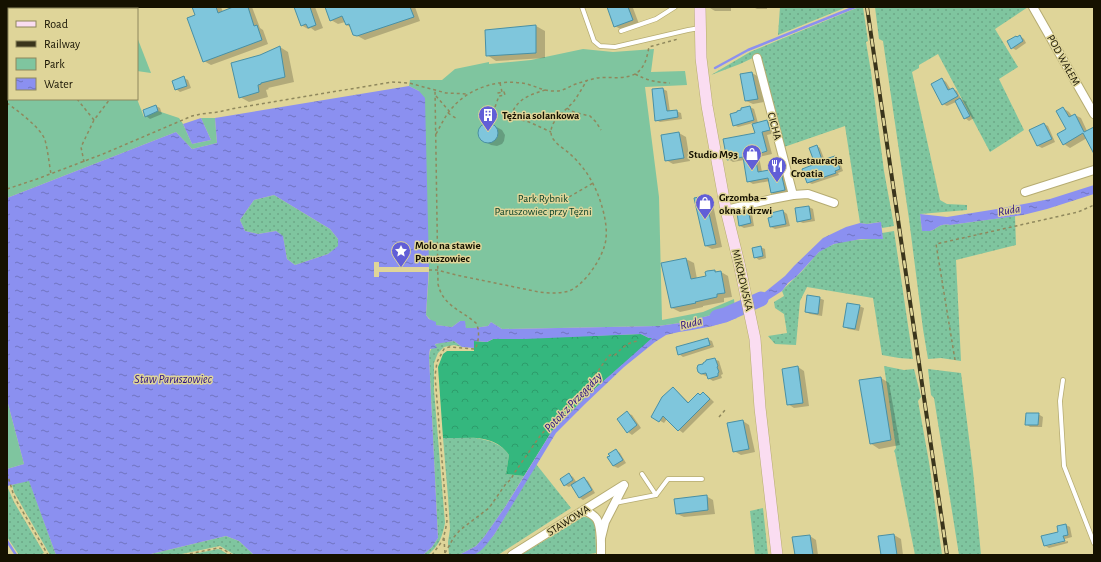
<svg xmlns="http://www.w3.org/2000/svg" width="1101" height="562" viewBox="0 0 1101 562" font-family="'Alegreya Sans',sans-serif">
	<defs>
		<pattern id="grass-dots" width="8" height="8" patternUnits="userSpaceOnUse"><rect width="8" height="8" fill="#7fc59f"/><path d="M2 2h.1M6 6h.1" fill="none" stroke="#6da887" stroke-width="1.8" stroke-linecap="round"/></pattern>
		<pattern id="forest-crowns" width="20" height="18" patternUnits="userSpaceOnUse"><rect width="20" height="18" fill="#34b77e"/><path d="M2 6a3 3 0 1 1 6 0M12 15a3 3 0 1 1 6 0" fill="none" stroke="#2d9c6b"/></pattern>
		<pattern id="water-ripples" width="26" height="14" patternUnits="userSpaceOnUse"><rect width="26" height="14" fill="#8b90f0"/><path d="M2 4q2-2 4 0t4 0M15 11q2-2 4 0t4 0" fill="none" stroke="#7074c0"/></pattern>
	</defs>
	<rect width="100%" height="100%" fill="#dfd599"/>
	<!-- grass -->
	<g fill="url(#grass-dots)">
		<polygon points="780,7 847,7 778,35"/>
		<polygon points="859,7 863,7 868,41 866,42 871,72 884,171 894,226 882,228 880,222 867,224 860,223 845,126 784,147 776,112 759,55 740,64 711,75 750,52"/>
		<path d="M875 7H1028L995 29 1018 67 999 79 1024 130 990 152 938 54 919 65V68L912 72 940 200 947 204 967 205V210L920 214 922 231C925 231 927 231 930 231 938 229 939 223 950 225L1015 216 1016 245 956 260 961 361 941 358 928 359 923 329 909 219 883 41 879 39Z"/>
		<polygon points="274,195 330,229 338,239 338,247 328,254 295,265 287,259 283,237 276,231 258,234 245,231 240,220 254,200"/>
		<path d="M894 231 913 359 899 358 882 355 873 298 807 287 800 301 796 345 775 344 768 336 787 333 784 314 775 308 774 302 784 296 782 291C787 285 792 281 797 276 805 269 811 260 818 253 834 239 863 239 883 239L882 233Z"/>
		<path d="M454 341 462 347 454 345 444 347 438 353 434 363V390L445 523C442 538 439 545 428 555H423L432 547 438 538 429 356C432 341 440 343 454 341Z"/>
		<polygon points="884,366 904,370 914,369 921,397 918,401 929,462 942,555 915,555 895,453 894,451 896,448"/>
		<polygon points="928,369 961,373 973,471 981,555 959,555 934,398 931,395"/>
		<path d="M468 437C484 439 499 441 509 455L506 474 524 476 505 507 484 537 476 546 459 555H449L448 542 450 529 448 497 443 438H454Z"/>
		<polygon points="536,464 571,508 498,555 473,555 478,552 494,535"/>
		<polygon points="29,480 56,555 50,555 14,492 12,485"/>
		<polygon points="7,486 14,502 44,553 40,555 19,555 7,537"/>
		<polygon points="763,508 768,555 755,555 750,511"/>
		<path d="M583 517C589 517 592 519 595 523L596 553 584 555H521Z"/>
		<polygon points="226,536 239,541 254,555 235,555 220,546 177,555 147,555"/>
		<polygon points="218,549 221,550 229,555 189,555"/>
	</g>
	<!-- forest -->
	<path fill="url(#forest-crowns)" d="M641 334 649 338H653L589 394 552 431 524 476 506 474 509 455C493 432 466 439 443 438L438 367 443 354 447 351H474V341L487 342 493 339Z"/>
	<!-- park -->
	<g fill="#7fc59f">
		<polygon points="80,7 126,7 127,9 78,9"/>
		<polygon points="137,37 151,73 137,71"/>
		<polygon points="583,49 613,52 654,49 651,72 685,71 687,85 645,87 659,197 662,320 703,312 734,299 735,309 680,323 658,326 502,329 491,322 488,326 474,328 466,328 464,321 460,321 452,327 435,325 426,315 429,272 419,91 409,86 410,80 442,80 455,69 489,62 489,64 531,60"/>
		<polygon points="9,80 9,99 137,99 144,117 158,111 179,118 183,124 192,144 211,140 201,118 215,118 217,143 192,149 176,132 7,198 7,82"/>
		<polygon points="7,400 24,464 7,469"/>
	</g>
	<!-- water -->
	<g fill="url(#water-ripples)" fill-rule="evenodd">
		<path d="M409 86 419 91 425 98 429 267 426 315 429 319 436 322V325L452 327 460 321H465L466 328H474L488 326 491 322 502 329 658 326 680 323 735 309 737 318 713 326 692 330 679 332 666 335 655 342 624 367 585 404 556 433 494 535C488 542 481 553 473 555 469 556 463 555 459 555L476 546 484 537 505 507 552 431 589 394 652 338H649L641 334 525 339H493L487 342 474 341V348L462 347 454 341 435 344 437 348 430 349 429 356 438 538 432 547 423 555H254L239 541 226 536 147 555H56L29 481 7 486V469L24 464 7 400V198L176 132 192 149 217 143 215 118ZM274 195 330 229 338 239V246L328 254 295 265 287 259 283 236 276 231 258 234 245 231 240 220 254 200Z"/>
		<polygon points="201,118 211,140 192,144 183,124"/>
		<path d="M1094 185V194L1047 209 1023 215 950 225C939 223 938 229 930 231 927 231 925 231 922 231L920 214 947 217 997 209 1050 199Z"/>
		<polygon points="881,222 883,239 861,239 834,244 819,252 796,277 788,283 782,291 754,309 752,299 765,292 785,276 794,266 823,238 846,227 860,223 867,224"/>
	</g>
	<!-- pier -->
	<polygon fill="#dfd599" points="374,262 379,262 379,267 429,267 429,272 379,272 379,277 374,277"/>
	<!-- shadow -->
	<g fill="#0003">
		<polygon points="10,7 29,7 27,9 12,9"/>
		<polygon points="48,7 78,7 76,9 46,9"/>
		<polygon points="193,7 221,7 223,12 236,7 252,7 260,28 263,30 268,44 211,65 204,61 196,16"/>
		<polygon points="295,7 315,7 323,28 315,31 311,28 308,29 301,25"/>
		<polygon points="336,7 415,7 420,21 365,40 354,34 351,27 346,25 345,22 338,24 331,20"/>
		<polygon points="608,7 636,7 633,8 639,24 622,30 615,26"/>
		<polygon points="710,7 731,7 731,11 715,11 710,8"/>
		<polygon points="753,7 767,7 767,9 757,9"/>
		<polygon points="7,26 9,28 9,33 7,35"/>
		<polygon points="536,26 545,31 545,58 496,61 487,55"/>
		<polygon points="1020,36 1024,39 1026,43 1016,50 1012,48"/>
		<polygon points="280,47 288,52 294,82 268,88 269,89 266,90 268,97 249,102 240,97 260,56"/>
		<polygon points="9,53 9,86 7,85 7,55"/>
		<polygon points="752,73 759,77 764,102 753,104 746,101 741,75"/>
		<polygon points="184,78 188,80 191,88 180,92 176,89"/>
		<polygon points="942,79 946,82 951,90 953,89 957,91 961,99 965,101 974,118 969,121 965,118 956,102 947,106 943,104"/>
		<polygon points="663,89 667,91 670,112 676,111 681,113 682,119 660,122 656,120 653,90"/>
		<polygon points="156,106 160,108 162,114 150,119 146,116"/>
		<polygon points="750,107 754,109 758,123 767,121 772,124 775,133 767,135 772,154 759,157 762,172 780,169 785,172 790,193 777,196 772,193 770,181 753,184 748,181 744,160 733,162 728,159 756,134 753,123 738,127 734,125"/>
		<polygon points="1063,108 1069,112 1072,116 1075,115 1081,118 1087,131 1094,128 1094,147 1087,138 1070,148 1064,144 1067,130"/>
		<polygon points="489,123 502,130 505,135 504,141 502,144 497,146 491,145 484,141 481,139 479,133 481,127 483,125"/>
		<polygon points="1044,124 1048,126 1055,142 1042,148 1038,146"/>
		<polygon points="679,133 686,137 690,161 673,164 666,160"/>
		<polygon points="817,146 820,148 825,161 835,157 839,159 843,171 838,173 839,175 812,184 808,182 816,165"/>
		<polygon points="705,197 712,200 722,247 712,249 706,246"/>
		<polygon points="809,207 813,209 815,221 803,223 798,221"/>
		<polygon points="783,211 787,214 790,226 775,229 771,227"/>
		<polygon points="748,212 752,214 754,226 744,228 740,226 738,214"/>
		<polygon points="760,247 765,249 766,258 759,260 755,257"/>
		<polygon points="686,259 694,263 697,279 707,277 714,271 717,272 721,272 728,276 732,297 724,298 724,302 703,306 703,307 680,312 672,308"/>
		<polygon points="819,298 824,300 822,316 810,314 806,312"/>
		<polygon points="859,306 864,308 859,331 848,329 844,326"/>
		<polygon points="707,339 712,341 714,347 683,357 679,354"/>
		<polygon points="714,359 719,361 723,374 721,375 722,378 713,381 708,378 708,376 706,376 701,374"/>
		<polygon points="798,367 804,371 809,406 794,408 788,404"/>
		<polygon points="881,378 889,383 900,445 879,449 870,443"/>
		<polygon points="673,389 677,391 689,403 703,393 707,395 714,402 683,433 679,430 667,419 664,423 652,416"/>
		<polygon points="627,413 632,415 641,428 632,435 628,432"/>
		<polygon points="1038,414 1043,417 1042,427 1030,427 1026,424"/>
		<polygon points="743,421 749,425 755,452 741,455 734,451"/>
		<polygon points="616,450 620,453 626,463 618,468 613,466"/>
		<polygon points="569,474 573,477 577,483 584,478 588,481 595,493 583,500 580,498 572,485 569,487 565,485"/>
		<polygon points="706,496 713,500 715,514 684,517 677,514"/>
		<polygon points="1066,525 1070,527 1072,537 1046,544 1046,546 1068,541 1068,543 1049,548 1044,545 1060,533"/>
		<polygon points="894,535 901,539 903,555 882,555 879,537"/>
		<polygon points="810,536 816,540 818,555 796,555"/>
	</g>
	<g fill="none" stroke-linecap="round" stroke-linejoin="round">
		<!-- stream -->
		<g stroke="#8b90f0" stroke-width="2.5">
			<polyline points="715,68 748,50 855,7"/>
			<polyline points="7,541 16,555"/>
		</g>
		<!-- river -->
		<polyline stroke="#8b90f0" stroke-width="15" points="717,317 725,315 761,299"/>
	</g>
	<!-- building -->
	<g fill="#7fc6dc" stroke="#4990a5">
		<polygon points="192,7 216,7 218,13 233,7 248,7 254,26 257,25 262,40 203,62 187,18 195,15"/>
		<polygon points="294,7 310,7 316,25 308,28 306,24 301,26"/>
		<polygon points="325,7 410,7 414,17 357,36 353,35 349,24 346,25 342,16 330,21"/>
		<polygon points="607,7 628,7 633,20 614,27"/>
		<polygon points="536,25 536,53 486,56 485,30"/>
		<polygon points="1020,35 1023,41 1011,49 1007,41 1016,36 1017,37"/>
		<polygon points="280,46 285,77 261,83 261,84 258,85 259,92 239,98 231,63 260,55"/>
		<polygon points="752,72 758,99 745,101 740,74"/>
		<polygon points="184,76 187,86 175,90 172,81"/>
		<polygon points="942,78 948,90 953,88 958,96 942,105 931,84"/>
		<polygon points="663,88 667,111 677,110 678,117 655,121 652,89"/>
		<polygon points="960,98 970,116 964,119 955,101"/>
		<polygon points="156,105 158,111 145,117 143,110"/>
		<polygon points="750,106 754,120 733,126 730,114 737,112 737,111 741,110 741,108"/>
		<polygon points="1063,107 1069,117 1075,114 1084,132 1094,127 1094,154 1083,133 1063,145 1057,134 1066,129 1056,111"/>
		<polygon points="767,120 770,130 762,132 767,151 755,155 758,172 780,168 785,190 771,193 768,178 747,182 743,157 727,160 723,139 755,133 752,124"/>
		<circle cx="488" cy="133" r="10"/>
		<polygon points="1044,123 1052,139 1037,146 1029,130"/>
		<polygon points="679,132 684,158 665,161 661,135"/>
		<polygon points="817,145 822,160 835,156 840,169 835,171 836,173 807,183 802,169 815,164 809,148"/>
		<polygon points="705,196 716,244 705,246 694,198"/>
		<polygon points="809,206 811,219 797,222 795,208"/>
		<polygon points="748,210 751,223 739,226 737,213"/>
		<polygon points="783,210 786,224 770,227 768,218 772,217 771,213"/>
		<polygon points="761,246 763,256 754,258 752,248"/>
		<polygon points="686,258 691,279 706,276 705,272 707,271 715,270 715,272 721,271 725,293 717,294 717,297 695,302 696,303 671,308 661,263"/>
		<polygon points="807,295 820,297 818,314 805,312"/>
		<polygon points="847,303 860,305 855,329 843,327"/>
		<polygon points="708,338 710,345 678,355 676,347"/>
		<polygon points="715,358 718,366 717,367 719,372 718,373 718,376 708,379 706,373 701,374 698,372 697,368 698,365 703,364 703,363 706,361 706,360"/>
		<polygon points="798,366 803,403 787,405 782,369"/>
		<polygon points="881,377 891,440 870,444 859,380"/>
		<polygon points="673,387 688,403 698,393 700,395 703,392 710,399 678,431 663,416 659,422 651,417 662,397"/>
		<polygon points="627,411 637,425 627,433 617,419"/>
		<polygon points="1026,413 1039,413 1038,425 1025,425"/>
		<polygon points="743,420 749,449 733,452 727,423"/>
		<polygon points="616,449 623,460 613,466 607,457 610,456 608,454"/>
		<polygon points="569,473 573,480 564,486 560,479"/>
		<polygon points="584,477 592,490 579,498 571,485"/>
		<polygon points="707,495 708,510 676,514 674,499"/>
		<polygon points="1066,524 1068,535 1063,536 1065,541 1044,546 1041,536 1058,532 1057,526"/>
		<polygon points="894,534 897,555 881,555 878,536"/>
		<polygon points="810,535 813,555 795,555 792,537"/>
	</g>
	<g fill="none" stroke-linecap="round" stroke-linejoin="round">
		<!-- lane casing -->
		<g stroke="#b6ac72" stroke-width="5.5">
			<g id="lane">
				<polyline points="582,7 594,41 600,46 615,47 688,30 700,28"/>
				<polyline points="621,31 656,19 675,7"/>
				<polyline points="1063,380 1060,401 1064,466 1094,543"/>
				<polyline points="642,474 656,495 668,479 702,479"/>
				<polyline points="615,503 656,495"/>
			</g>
		</g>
		<!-- street casing -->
		<g stroke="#b6ac72" stroke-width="10">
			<g id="street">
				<polyline points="1033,7 1094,114"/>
				<polyline points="1025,192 1094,170"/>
				<polyline points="793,195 808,194 834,203"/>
				<polyline points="726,210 772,199 793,195 757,58"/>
				<path d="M584 510C588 512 592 514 595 517 602 523 601 546 601 555"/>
				<polyline points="601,538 605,522 623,487"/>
				<polyline points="512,555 624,485"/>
			</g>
		</g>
		<!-- secondary casing -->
		<g stroke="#b6ac72" stroke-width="12">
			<polyline id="secondary" points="700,7 701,58 707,106 726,210 739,263 755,339 760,408 777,555"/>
		</g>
		<!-- path -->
		<g stroke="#8f885d" stroke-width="1.5" stroke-dasharray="3 3" stroke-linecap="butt">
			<polyline points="110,9 111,7"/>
			<path d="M635 74C648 81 656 82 670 83"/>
			<polyline points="500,83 502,92"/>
			<polygon points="504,92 505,95 499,96 498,93"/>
			<polyline points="436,96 449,111"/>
			<polyline points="77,99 94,120"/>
			<path d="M7 103C18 111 41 128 45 140 48 151 49 163 51 174"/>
			<polyline points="495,107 499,96"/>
			<polyline points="567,108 571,111 577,113 590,116 596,122 601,130"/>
			<polyline points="448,113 457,119"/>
			<polyline points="510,117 529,122 551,132"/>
			<path d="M508 121C511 117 512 113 514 109 521 97 533 94 545 90"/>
			<path d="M436 134C441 125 445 116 452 108 468 89 497 79 521 83 532 84 542 91 553 91 561 92 567 88 573 85 581 82 589 80 597 78 610 76 626 81 638 72 646 65 647 56 649 47L678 39"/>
			<polyline points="84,162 81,147 94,120 110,99"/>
			<polyline points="7,189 37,179 103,154 192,116 201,114 218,112 236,108 392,82 409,83 446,93 468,94"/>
			<polyline points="564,200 593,183"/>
			<path d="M429 270H437L456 275 539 292C549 293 559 294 569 291 585 285 605 255 606 238 608 222 600 196 592 182 587 172 579 162 570 154 565 149 558 146 554 140 552 138 551 135 551 132 551 119 567 110 574 101 579 94 583 87 587 80"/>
			<polyline points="955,360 936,244 1078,212 1094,205"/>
			<polyline points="719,417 725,410"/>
			<polyline points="7,473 13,493 16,500 48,555"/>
			<polyline points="444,538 445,555"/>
			<path d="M445 553 454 537 460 530 489 508 505 485 511 479 515 472 540 436 568 404 588 385 598 371 607 358 610 355H615C622 348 628 342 638 341"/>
			<polyline points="184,555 218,548 223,549 232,555"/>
			<path d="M432 555 443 540 446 527 447 521 435 376 437 362 444 349 449 347 475 349C479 342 480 330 476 323 461 310 443 306 438 284L435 90"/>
		</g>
		<!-- lane -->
		<use href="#lane" stroke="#fff" stroke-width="4"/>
		<!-- street -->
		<use href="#street" stroke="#fff" stroke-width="8"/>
		<!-- secondary -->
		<use href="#secondary" stroke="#faddf1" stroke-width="11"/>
		<!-- rail casing -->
		<g stroke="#3a351c" stroke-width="4">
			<polyline id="rail" points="867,7 947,555"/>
		</g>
		<!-- rail -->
		<use href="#rail" stroke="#dfd599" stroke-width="2.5" stroke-dasharray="8" stroke-linecap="butt"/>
	</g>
	<!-- icons -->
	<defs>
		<g id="building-pin" transform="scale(1)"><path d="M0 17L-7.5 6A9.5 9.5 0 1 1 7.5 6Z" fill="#615ed7" stroke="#dfd599"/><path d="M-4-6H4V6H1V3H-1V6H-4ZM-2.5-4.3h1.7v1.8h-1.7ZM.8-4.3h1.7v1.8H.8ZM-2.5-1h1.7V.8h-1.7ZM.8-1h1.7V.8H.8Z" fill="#fff"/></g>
		<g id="shop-pin" transform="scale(1)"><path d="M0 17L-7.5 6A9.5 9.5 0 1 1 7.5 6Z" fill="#615ed7" stroke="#dfd599"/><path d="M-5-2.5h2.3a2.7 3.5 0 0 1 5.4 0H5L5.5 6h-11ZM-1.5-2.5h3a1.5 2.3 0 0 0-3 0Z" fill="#fff"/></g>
		<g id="restaurant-pin" transform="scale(1)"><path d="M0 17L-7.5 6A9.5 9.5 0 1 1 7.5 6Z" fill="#615ed7" stroke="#dfd599"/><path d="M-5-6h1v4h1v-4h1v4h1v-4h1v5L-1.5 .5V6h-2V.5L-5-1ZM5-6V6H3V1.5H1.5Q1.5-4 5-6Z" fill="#fff"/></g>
		<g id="sight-pin" transform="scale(1)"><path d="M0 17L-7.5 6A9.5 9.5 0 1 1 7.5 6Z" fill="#615ed7" stroke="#dfd599"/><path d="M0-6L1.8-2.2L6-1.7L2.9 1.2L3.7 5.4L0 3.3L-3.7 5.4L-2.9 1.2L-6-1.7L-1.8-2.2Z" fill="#fff"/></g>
	</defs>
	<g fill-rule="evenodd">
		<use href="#building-pin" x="488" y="115"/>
		<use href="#shop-pin" x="752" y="154"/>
		<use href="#restaurant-pin" x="777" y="166"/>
		<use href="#shop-pin" x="705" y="203"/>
		<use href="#sight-pin" x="401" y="251"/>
	</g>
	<g text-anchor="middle" stroke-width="3" stroke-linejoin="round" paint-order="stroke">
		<!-- street labels -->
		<g font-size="11" fill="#151100" stroke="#dfd599">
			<text transform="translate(1064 60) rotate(61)" y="4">POD WAŁEM</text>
			<text transform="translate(775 126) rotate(75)" y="4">CICHA</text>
			<text transform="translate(743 280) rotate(77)" y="4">MIKOŁOWSKA</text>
			<text transform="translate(568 520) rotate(-32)" y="4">STAWOWA</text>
		</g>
		<!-- poi labels -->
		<g font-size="11" font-weight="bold" fill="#151100" stroke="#dfd599" text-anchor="start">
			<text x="502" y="119">Tężnia solankowa</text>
			<text x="738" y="158" text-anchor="end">Studio M93</text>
			<text x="791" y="164">Restauracja<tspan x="791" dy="13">Croatia</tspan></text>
			<text x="719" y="201">Grzomba –<tspan x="719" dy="13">okna i drzwi</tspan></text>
			<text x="415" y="249">Molo na stawie<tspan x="415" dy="13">Paruszowiec</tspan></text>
		</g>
		<!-- park labels -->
		<g font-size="11" fill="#043c25" stroke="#dfd599">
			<text x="543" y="202">Park Rybnik<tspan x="543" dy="13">Paruszowiec przy Tężni</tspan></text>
		</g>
		<!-- water labels -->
		<g font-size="12" font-style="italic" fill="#290f82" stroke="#dfd599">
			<text transform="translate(1009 210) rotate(-9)" y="4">Ruda</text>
			<text transform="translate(691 323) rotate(-13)" y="4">Ruda</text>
			<text x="173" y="383">Staw Paruszowiec</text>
			<text transform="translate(573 402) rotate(-46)" y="4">Potok z Przegędzy</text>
		</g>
	</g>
	<!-- border -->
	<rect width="1101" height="562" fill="none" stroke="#151100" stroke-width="16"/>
	<!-- legend -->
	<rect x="8" y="8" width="130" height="92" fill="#dfd599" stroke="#8e875c"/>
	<rect x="16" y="21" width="20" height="6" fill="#faddf1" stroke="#8e875c"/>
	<text x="44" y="28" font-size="12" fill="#151100">Road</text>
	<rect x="16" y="41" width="20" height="6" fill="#3a351c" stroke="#8e875c"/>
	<text x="44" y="48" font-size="12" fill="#151100">Railway</text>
	<rect x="16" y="58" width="20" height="12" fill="#7fc59f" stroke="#8e875c"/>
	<text x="44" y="68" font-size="12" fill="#151100">Park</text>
	<rect x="16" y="78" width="20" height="12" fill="url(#water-ripples)" stroke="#8e875c"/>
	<text x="44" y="88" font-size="12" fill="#151100">Water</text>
</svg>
